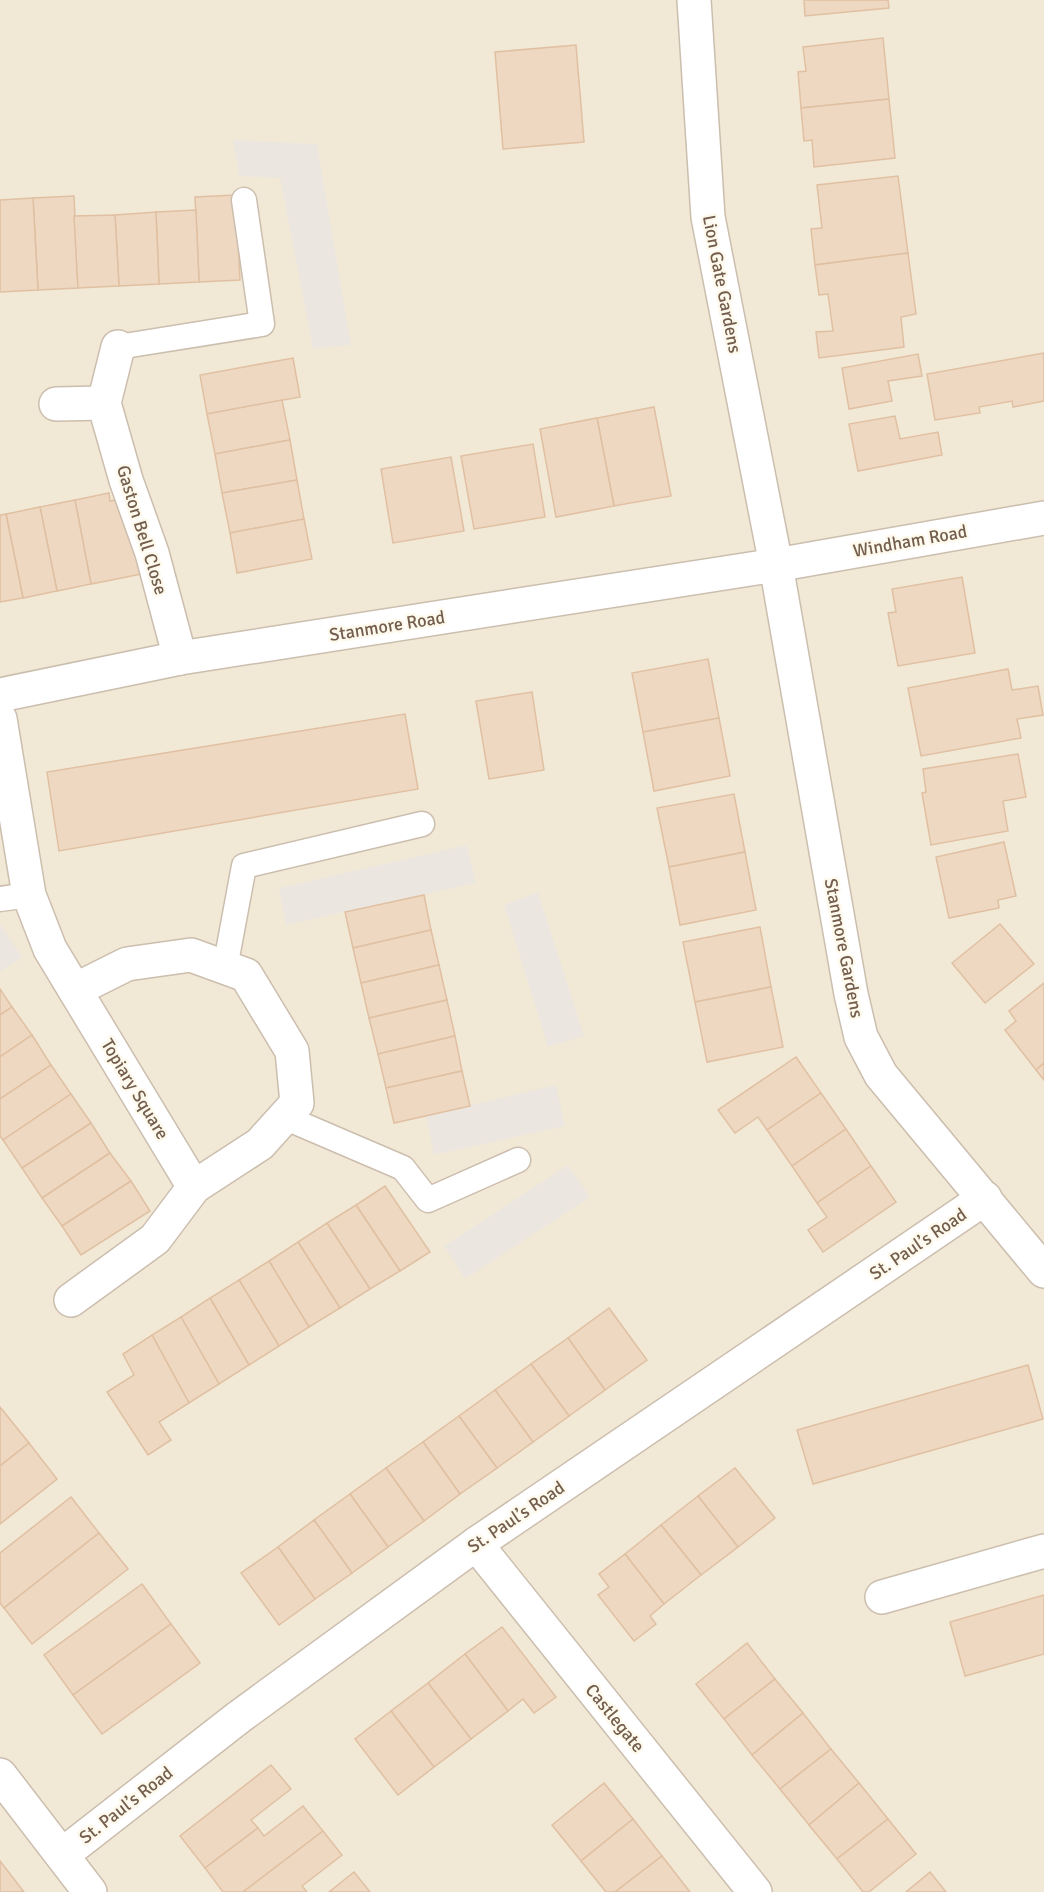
<svg xmlns="http://www.w3.org/2000/svg" width="1044" height="1892" viewBox="0 0 1044 1892" font-family="Signika,sans-serif">
	<rect width="100%" height="100%" fill="#fbf5e7"/>
	<!-- residential -->
	<rect fill="#f2e8d6" x="0" y="0" width="1044" height="1892"/>
	<!-- industrial -->
	<g fill="#ebe7e0">
		<polygon points="233,140 317,144 351,345 313,349 280,178 239,176"/>
		<polygon points="467,845 476,883 286,925 279,888"/>
		<polygon points="538,892 584,1036 548,1047 504,905"/>
		<polygon points="0,924 22,957 0,972"/>
		<polygon points="556,1085 565,1126 434,1155 426,1116"/>
		<polygon points="568,1165 590,1197 465,1279 444,1246"/>
	</g>
	<!-- building -->
	<g fill="#eed8c1" stroke="#e0c0a2" stroke-width="1.5">
		<polygon points="804,0 888,0 889,8 805,16"/>
		<polygon points="883,38 889,99 801,108 798,72 806,71 803,47"/>
		<polygon points="576,45 584,142 503,149 495,52"/>
		<polygon points="889,99 895,158 814,167 812,140 804,141 801,108"/>
		<polygon points="898,176 908,253 815,265 811,229 822,228 817,185"/>
		<polygon points="236,195 240,280 199,282 195,197"/>
		<polygon points="74,196 78,288 38,290 33,198"/>
		<polygon points="33,198 38,290 0,292 0,200"/>
		<polygon points="196,210 199,282 159,284 156,212"/>
		<polygon points="156,212 159,284 119,286 115,215"/>
		<polygon points="115,215 119,286 78,288 74,216"/>
		<polygon points="908,253 916,314 901,317 904,347 819,358 816,332 833,331 828,294 819,295 815,265"/>
		<polygon points="1044,353 1044,401 1013,407 1012,401 979,407 980,413 935,420 927,374"/>
		<polygon points="918,354 922,376 888,381 892,401 849,409 842,368"/>
		<polygon points="293,358 300,397 207,414 200,375"/>
		<polygon points="282,400 290,440 215,454 207,414"/>
		<polygon points="654,407 671,496 614,506 597,418"/>
		<polygon points="895,416 900,439 938,432 942,455 858,471 849,424"/>
		<polygon points="597,418 614,506 556,517 540,429"/>
		<polygon points="290,440 297,480 222,493 215,454"/>
		<polygon points="533,444 545,517 474,529 461,456"/>
		<polygon points="451,457 464,531 393,543 381,469"/>
		<polygon points="297,480 304,519 230,533 222,493"/>
		<polygon points="109,493 110,501 127,498 142,574 91,584 75,500"/>
		<polygon points="75,500 91,584 57,591 40,507"/>
		<polygon points="40,507 57,591 23,598 6,514"/>
		<polygon points="6,514 23,598 0,602 0,515"/>
		<polygon points="304,519 312,559 237,573 230,533"/>
		<polygon points="962,577 975,653 898,666 888,613 896,612 892,589"/>
		<polygon points="708,659 719,718 643,732 632,673"/>
		<polygon points="1008,669 1012,690 1038,686 1043,715 1017,719 1021,738 921,756 908,688"/>
		<polygon points="532,692 544,770 489,779 476,701"/>
		<polygon points="405,714 418,789 59,851 47,772"/>
		<polygon points="719,718 730,776 654,791 643,732"/>
		<polygon points="1018,754 1026,797 1003,801 1008,831 931,845 922,793 926,792 923,769"/>
		<polygon points="734,794 745,852 669,867 657,808"/>
		<polygon points="1004,842 1016,896 998,900 999,908 949,918 936,857"/>
		<polygon points="745,852 756,910 680,925 669,867"/>
		<polygon points="424,895 431,930 353,948 345,912"/>
		<polygon points="1000,924 1034,964 985,1003 952,963"/>
		<polygon points="760,927 771,987 695,1002 683,942"/>
		<polygon points="431,930 439,965 361,983 353,948"/>
		<polygon points="439,965 447,1000 369,1018 361,983"/>
		<polygon points="1044,983 1044,1063 1036,1070 1005,1030 1016,1021 1009,1011"/>
		<polygon points="771,987 783,1047 707,1062 695,1002"/>
		<polygon points="0,989 12,1007 0,1015"/>
		<polygon points="447,1000 455,1036 378,1054 369,1018"/>
		<polygon points="12,1007 32,1035 0,1057 0,1015"/>
		<polygon points="32,1035 51,1065 0,1099 0,1057"/>
		<polygon points="455,1036 462,1071 386,1088 378,1054"/>
		<polygon points="796,1057 821,1093 767,1130 758,1117 735,1133 718,1110"/>
		<polygon points="1044,1063 1044,1080 1036,1070"/>
		<polygon points="51,1065 71,1094 3,1140 0,1136 0,1099"/>
		<polygon points="462,1071 470,1106 394,1123 386,1088"/>
		<polygon points="821,1093 846,1129 792,1166 767,1130"/>
		<polygon points="71,1094 91,1123 22,1168 3,1140"/>
		<polygon points="91,1123 110,1153 42,1198 22,1168"/>
		<polygon points="846,1129 871,1166 817,1203 792,1166"/>
		<polygon points="110,1153 131,1181 62,1226 42,1198"/>
		<polygon points="871,1166 896,1202 823,1252 808,1230 827,1217 817,1203"/>
		<polygon points="131,1181 150,1211 81,1255 62,1226"/>
		<polygon points="385,1186 430,1252 400,1271 356,1205"/>
		<polygon points="356,1205 400,1271 370,1289 327,1223"/>
		<polygon points="327,1223 370,1289 340,1308 298,1242"/>
		<polygon points="298,1242 340,1308 309,1327 269,1261"/>
		<polygon points="269,1261 309,1327 279,1346 239,1280"/>
		<polygon points="239,1280 279,1346 249,1365 210,1298"/>
		<polygon points="210,1298 249,1365 219,1384 181,1317"/>
		<polygon points="609,1308 647,1360 605,1390 568,1338"/>
		<polygon points="181,1317 219,1384 189,1403 152,1335"/>
		<polygon points="152,1335 189,1403 159,1422 171,1440 148,1455 107,1392 134,1375 123,1354"/>
		<polygon points="568,1338 605,1390 569,1416 531,1364"/>
		<polygon points="531,1364 569,1416 533,1442 495,1390"/>
		<polygon points="1028,1365 1043,1419 813,1484 797,1430"/>
		<polygon points="495,1390 533,1442 497,1468 459,1416"/>
		<polygon points="0,1407 29,1443 0,1466"/>
		<polygon points="459,1416 497,1468 460,1494 423,1442"/>
		<polygon points="423,1442 460,1494 424,1521 386,1468"/>
		<polygon points="29,1443 57,1479 0,1524 0,1466"/>
		<polygon points="386,1468 424,1521 388,1547 350,1494"/>
		<polygon points="735,1468 775,1518 738,1547 698,1496"/>
		<polygon points="350,1494 388,1547 352,1573 314,1520"/>
		<polygon points="698,1496 738,1547 701,1575 661,1525"/>
		<polygon points="71,1497 99,1533 4,1608 0,1603 0,1553"/>
		<polygon points="314,1520 352,1573 315,1599 278,1547"/>
		<polygon points="661,1525 701,1575 664,1604 625,1554"/>
		<polygon points="99,1533 128,1569 32,1644 4,1608"/>
		<polygon points="278,1547 315,1599 279,1625 241,1573"/>
		<polygon points="625,1554 664,1604 650,1616 656,1624 634,1641 598,1595 609,1587 599,1574"/>
		<polygon points="142,1584 171,1624 73,1695 44,1655"/>
		<polygon points="1044,1595 1044,1654 965,1676 950,1622"/>
		<polygon points="171,1624 200,1663 102,1734 73,1695"/>
		<polygon points="502,1627 556,1697 534,1713 523,1699 508,1711 465,1654"/>
		<polygon points="747,1643 775,1679 724,1719 696,1684"/>
		<polygon points="465,1654 508,1711 471,1739 428,1683"/>
		<polygon points="775,1679 803,1713 752,1755 724,1719"/>
		<polygon points="428,1683 471,1739 434,1767 391,1711"/>
		<polygon points="391,1711 434,1767 398,1795 355,1739"/>
		<polygon points="803,1713 831,1749 780,1789 752,1755"/>
		<polygon points="831,1749 859,1783 809,1825 780,1789"/>
		<polygon points="271,1765 291,1789 251,1820 258,1828 205,1868 180,1836"/>
		<polygon points="604,1783 633,1819 581,1861 552,1825"/>
		<polygon points="859,1783 888,1819 837,1859 809,1825"/>
		<polygon points="303,1806 323,1831 243,1892 223,1892 205,1868 258,1828 264,1836"/>
		<polygon points="633,1819 662,1856 615,1892 606,1892 581,1861"/>
		<polygon points="888,1819 916,1854 869,1892 863,1892 837,1859"/>
		<polygon points="323,1831 342,1855 302,1886 307,1892 243,1892"/>
		<polygon points="662,1856 690,1892 615,1892"/>
		<polygon points="0,1861 24,1892 0,1892"/>
		<polygon points="354,1872 370,1892 329,1892"/>
		<polygon points="930,1872 946,1892 906,1892"/>
	</g>
	<g fill="none" stroke-linecap="round" stroke-linejoin="round">
		<!-- lane casing -->
		<g stroke="#ccbeae" stroke-width="27">
			<g id="lane">
				<polyline points="118,347 262,324 244,200"/>
				<polyline points="0,899 29,895"/>
				<polyline points="225,968 244,866 422,824"/>
				<polyline points="284,1117 403,1168 428,1200 518,1160"/>
			</g>
		</g>
		<!-- street casing -->
		<g stroke="#ccbeae" stroke-width="36">
			<g id="street">
				<polyline points="694,0 708,217 776,565 851,994 861,1037 881,1075 1044,1271"/>
				<polyline points="118,347 104,403 126,480 152,553 180,658"/>
				<polyline points="56,404 104,403"/>
				<polyline points="0,695 180,658 776,565 1044,518"/>
				<polyline points="0,719 29,895 50,949 194,1187"/>
				<polyline points="71,1300 155,1239 194,1187 260,1144 297,1103 292,1051 246,975 191,955 127,964 75,990"/>
				<polyline points="476,1544 755,1892"/>
				<polyline points="882,1597 1044,1551"/>
				<polyline points="0,1775 90,1892"/>
				<polyline points="62,1855 239,1717 476,1544 985,1198"/>
			</g>
		</g>
		<!-- lane -->
		<use href="#lane" stroke="#fff" stroke-width="24"/>
		<!-- street -->
		<use href="#street" stroke="#fff" stroke-width="33"/>
	</g>
	<g text-anchor="middle" stroke-width="5" stroke-linejoin="round" paint-order="stroke">
		<!-- street labels -->
		<g font-size="18" fill="#735e4d" stroke="#fef9ed">
			<text transform="translate(722 284) rotate(79)" y="6">Lion Gate Gardens</text>
			<text transform="translate(142 530) rotate(73)" y="6">Gaston Bell Close</text>
			<text transform="translate(910 541) rotate(-10)" y="6">Windham Road</text>
			<text transform="translate(387 626) rotate(-9)" y="6">Stanmore Road</text>
			<text transform="translate(844 948) rotate(79)" y="6">Stanmore Gardens</text>
			<text transform="translate(135 1089) rotate(59)" y="6">Topiary Square</text>
			<text transform="translate(918 1244) rotate(-34)" y="6">St. Paul’s Road</text>
			<text transform="translate(516 1517) rotate(-34)" y="6">St. Paul’s Road</text>
			<text transform="translate(615 1718) rotate(51)" y="6">Castlegate</text>
			<text transform="translate(126 1805) rotate(-38)" y="6">St. Paul’s Road</text>
		</g>
	</g>
</svg>
